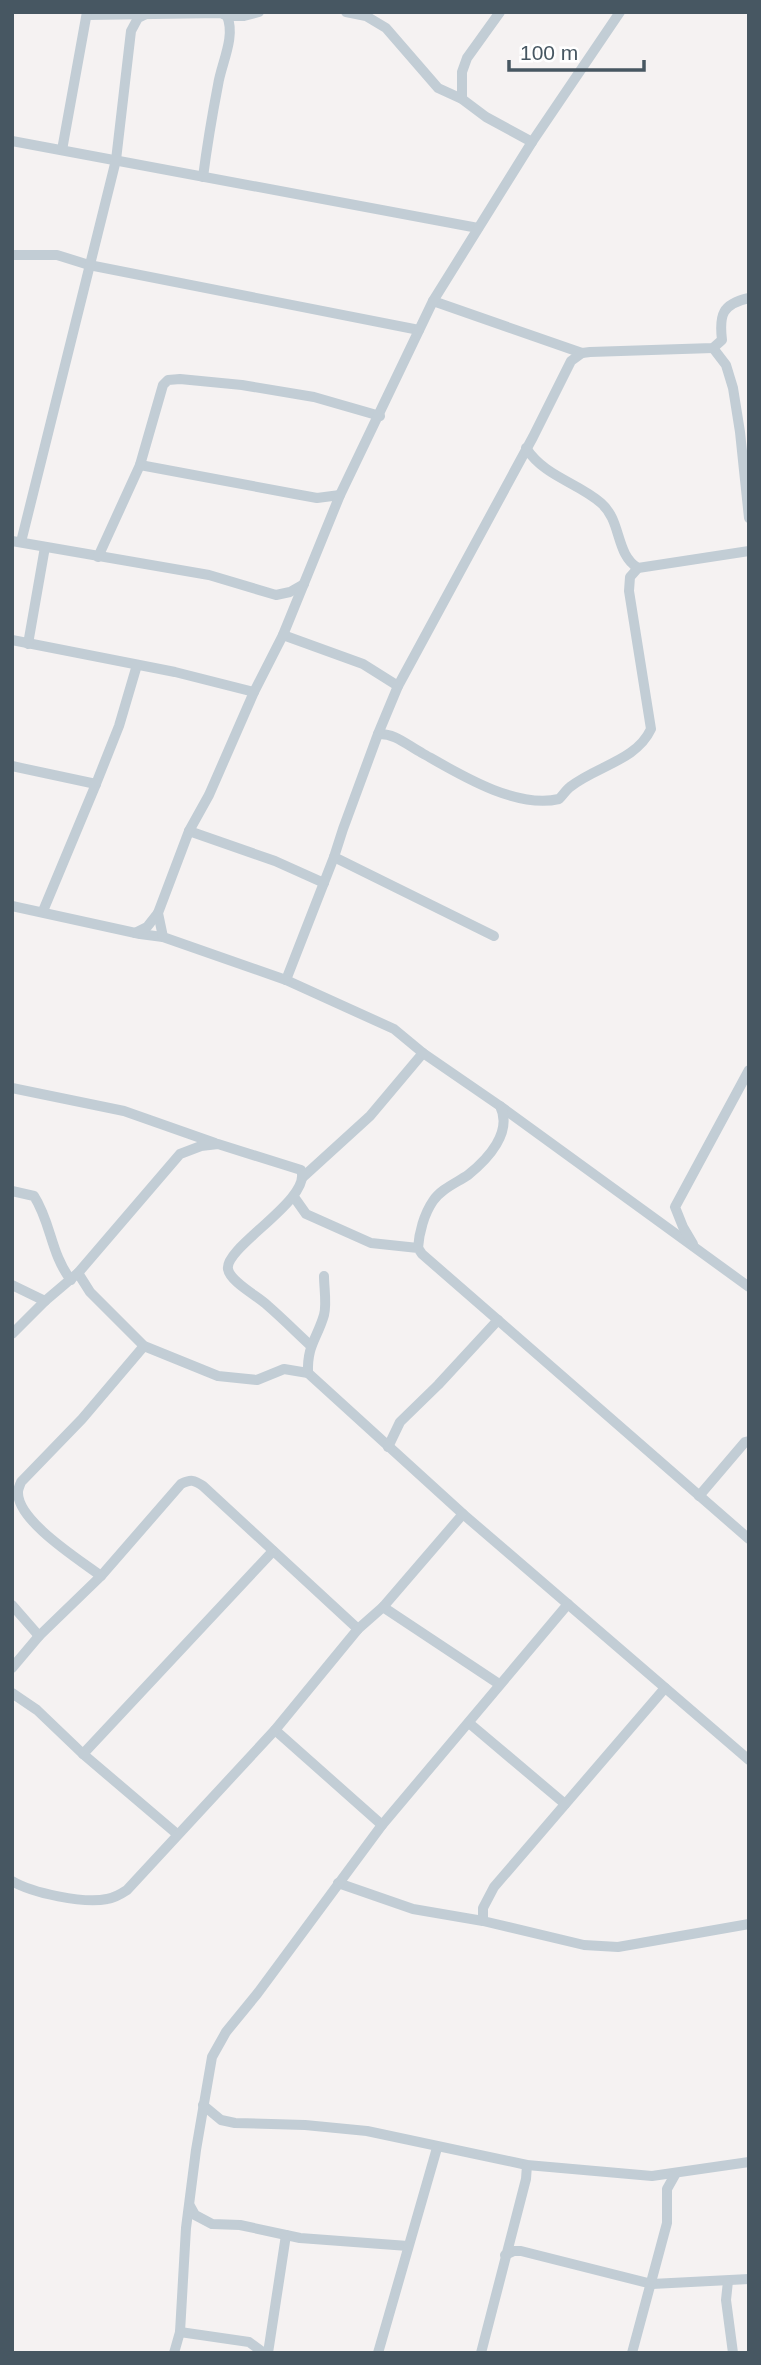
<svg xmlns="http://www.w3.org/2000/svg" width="761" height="2365" viewBox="0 0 761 2365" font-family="Arial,sans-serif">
	<rect width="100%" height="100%" fill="#f5f2f2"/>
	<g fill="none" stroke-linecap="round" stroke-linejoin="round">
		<!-- minor -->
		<g stroke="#c2cdd5" stroke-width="10">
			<polyline points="346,12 366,16 386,28 438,88 462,99 486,117 532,142"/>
			<path d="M87 15 221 13 227 16C236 37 221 64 218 85 212 116 207 146 203 177"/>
			<polyline points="227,16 244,16 259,12"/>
			<polyline points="462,99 462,72 467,58 500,12"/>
			<polyline points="12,141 478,228"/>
			<polyline points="62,150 87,12"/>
			<polyline points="12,255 57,255 89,265 419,330"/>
			<polyline points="433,301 582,353"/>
			<polyline points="713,348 726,365 733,388 740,432 749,518"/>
			<path d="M526 448C545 477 577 482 601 503 622 521 615 554 638 568"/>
			<polyline points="140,465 295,494 317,498 340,495"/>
			<polyline points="12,541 209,575 276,595 290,592 304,584"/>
			<polyline points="21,542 116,160 131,31 138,18 146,14"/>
			<polyline points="98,557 140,465 163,385 168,380 180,379 242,385 314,397 380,416"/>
			<polyline points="283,635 363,664 398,686"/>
			<polyline points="12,640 175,672 254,692"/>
			<polyline points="28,644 45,547"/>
			<path d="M378 734C395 733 407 745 422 753 459 774 515 809 559 799 563 795 566 790 570 787 596 766 636 761 651 729L629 591 630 577 638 568 749 551"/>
			<polyline points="12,766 96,784 119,726 137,665"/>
			<polyline points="189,831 275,861 324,883"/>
			<polyline points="334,857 494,936"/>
			<polyline points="12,906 140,934 163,937"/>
			<polyline points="43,911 96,784"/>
			<polyline points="135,933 147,927 158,913"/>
			<path d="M286 980 334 857 343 829 378 734 398 686 533 437 571 361 582 353 590 352 713 348 722 340C719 315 722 304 749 298"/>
			<polyline points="12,1088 124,1111 215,1143"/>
			<polyline points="500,1106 749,1287"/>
			<polyline points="303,1177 370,1116 423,1053"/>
			<path d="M12 1191 34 1196C51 1222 51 1255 71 1280"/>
			<polyline points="294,1197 306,1214 371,1243 418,1248 422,1254 749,1539"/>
			<polyline points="693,1244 683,1227 675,1207 749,1070"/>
			<path d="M418 1248C419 1233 424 1214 433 1201 441 1189 456 1183 468 1175 488 1159 513 1132 500 1106L423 1053 394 1029 286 980 163 937 158 913 189 831 209 795 254 692 283 635 340 495 433 301 532 142 620 12"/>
			<polyline points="78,1273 90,1292 144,1346 218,1376 257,1380 284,1369 308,1373 463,1514 749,1760"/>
			<polyline points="12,1285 45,1301"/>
			<path d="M12 1334 45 1301 78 1273 180 1154 201 1146 218 1144 301 1170C313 1199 224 1247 228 1269 230 1282 258 1296 267 1305 282 1318 296 1332 310 1345"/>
			<path d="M308 1373C307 1345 317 1339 324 1315 327 1304 324 1288 324 1276"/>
			<polyline points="388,1447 400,1422 438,1385 498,1320"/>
			<polyline points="699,1496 745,1442 749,1441"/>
			<path d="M101 1576C80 1560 17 1521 18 1492 18 1489 20 1485 21 1482L82 1419 144 1346"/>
			<polyline points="12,1605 39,1636"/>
			<polyline points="383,1607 499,1684"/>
			<path d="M12 1668 39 1636 101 1576 181 1484C191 1479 194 1480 203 1486L358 1629"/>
			<polyline points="12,1693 37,1710 83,1754 177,1834"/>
			<polyline points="469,1723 565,1804"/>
			<polyline points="275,1730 382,1825"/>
			<polyline points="83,1754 273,1551"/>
			<path d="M12 1881C32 1893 84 1904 107 1899 114 1898 121 1894 127 1890L275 1730 358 1629 383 1607 463 1514"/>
			<polyline points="338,1883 413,1909 483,1921 584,1945 618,1947 749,1924"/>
			<polyline points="483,1921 483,1908 494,1887 665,1688"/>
			<polyline points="203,2105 221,2120 235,2123 305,2125 367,2131 527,2165 652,2176 749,2162"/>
			<polyline points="190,2206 195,2215 212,2224 240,2225 300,2238 408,2246"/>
			<polyline points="505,2255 514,2251 521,2251 652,2284 749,2279"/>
			<polyline points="728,2281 726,2300 733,2353"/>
			<polyline points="180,2332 249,2342 264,2353"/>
			<polyline points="174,2353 180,2332 186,2228 196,2150 212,2057 226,2032 257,1994 382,1825 568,1604"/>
			<polyline points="268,2353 286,2235"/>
			<polyline points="378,2353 437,2148"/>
			<polyline points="481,2353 526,2179 527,2165"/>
			<polyline points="632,2353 667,2223 667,2189 676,2173"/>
		</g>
	</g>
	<!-- border -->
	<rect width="761" height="2365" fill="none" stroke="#475762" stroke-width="28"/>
	<!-- scale -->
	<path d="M509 60v10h135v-10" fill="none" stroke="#475762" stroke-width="3.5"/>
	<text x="520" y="60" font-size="21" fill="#475762" stroke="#ffffff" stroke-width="5" paint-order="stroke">100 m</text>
</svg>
